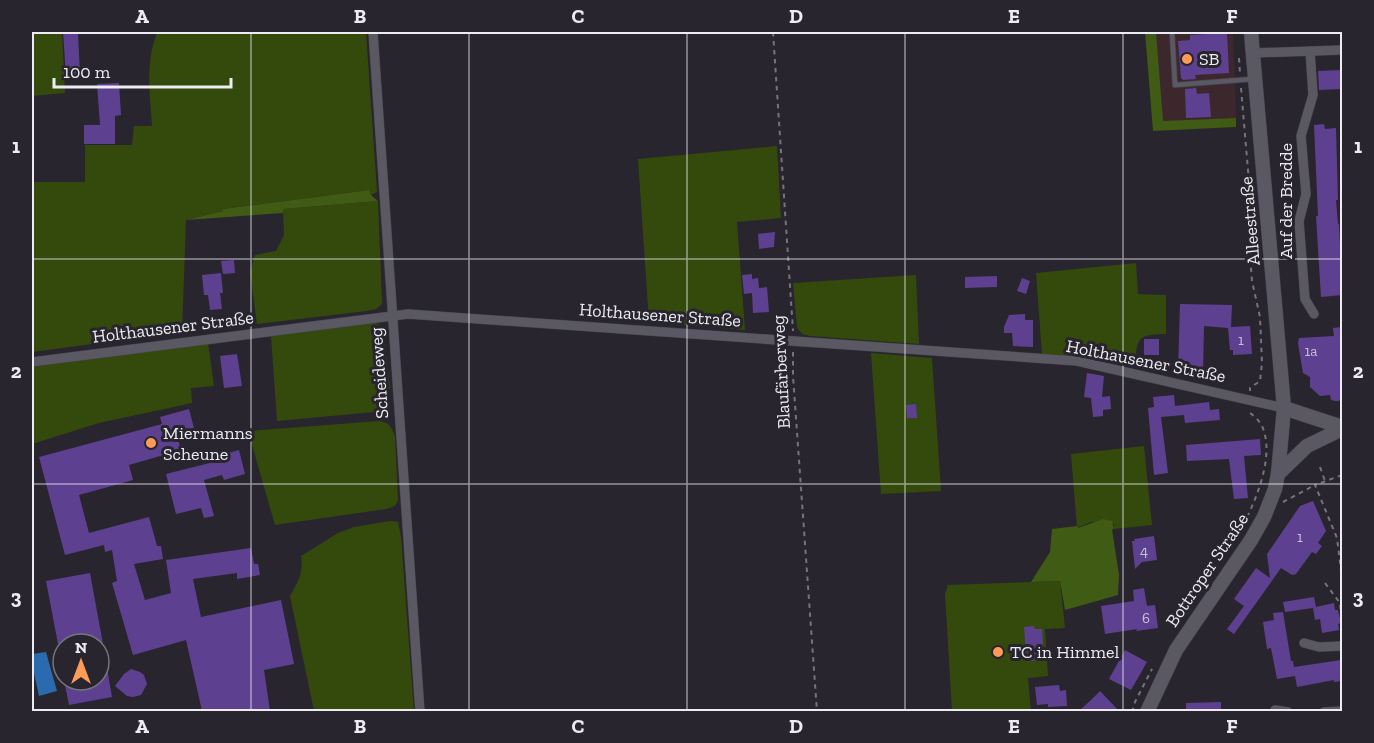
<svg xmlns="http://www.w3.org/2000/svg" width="1374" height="743" viewBox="0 0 1374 743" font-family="'Zilla Slab',serif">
	<rect width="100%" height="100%" fill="#28252e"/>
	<!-- commercial -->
	<polygon fill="#3c282c" points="1156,32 1233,32 1236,118 1162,122"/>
	<!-- green -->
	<g fill="#334a0c">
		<polygon points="32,32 62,32 65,93 32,96"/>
		<path d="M203 32H366L377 192 371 195 368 190 223 209V211L186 220 182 332 32 352V182H85V145H132L134 126H152C150 94 145 63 157 33Z"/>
		<polygon points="777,146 781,218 737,222 745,330 649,322 638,159"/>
		<polygon points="378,201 382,304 376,309 367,311 257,324 250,272 255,255 276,251 284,235 283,209"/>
		<path d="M1136 263 1138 294 1166 295V334C1136 334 1137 339 1135 367L1088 357 1042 354 1036 273Z"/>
		<polygon points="916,275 919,344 810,336 802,334 797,327 793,283"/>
		<polygon points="376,323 383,329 390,387 385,407 375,412 277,421 271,336"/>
		<polygon points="208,343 214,386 191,388 192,403 99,423 32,444 32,367"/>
		<polygon points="871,353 932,358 941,491 881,494"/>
		<path d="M380 421C390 423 392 428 395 437L398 500 395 506 386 509 275 525 248 431Z"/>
		<polygon points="1144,446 1152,525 1114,529 1114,524 1091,522 1077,528 1071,454"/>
		<path d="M390 521 398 522 401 537 414 711H314L290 596C298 582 304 572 301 556L338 533 354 527Z"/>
		<polygon points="1060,581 1065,628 1045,629 1048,676 1028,678 1031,711 952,711 945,594 948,585"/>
	</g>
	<!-- forest -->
	<g fill="#405b13">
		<polygon points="1145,32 1156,32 1163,121 1236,118 1236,127 1153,131"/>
		<polygon points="369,190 371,195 378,201 283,209 283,213 186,220 223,211 223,209"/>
		<polygon points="1103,519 1112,521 1114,529 1112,529 1119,575 1118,595 1065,610 1060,581 1031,582 1050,552 1052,529 1077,526 1078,528"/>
	</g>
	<!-- water -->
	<polygon fill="#2a6bb0" points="46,652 57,691 39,696 32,664 32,654"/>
	<!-- building -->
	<g fill="#5d4190">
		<polygon points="63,32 78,32 80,76 66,76"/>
		<polygon points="1227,33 1229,73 1195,75 1196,79 1183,80 1181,78 1178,41 1190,40 1190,35"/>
		<polygon points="1342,70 1342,89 1319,90 1318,71"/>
		<polygon points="119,83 121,115 115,116 115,144 84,144 84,125 100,125 97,84"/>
		<polygon points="1196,88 1197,94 1209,93 1211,117 1186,118 1185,89"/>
		<polygon points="1324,124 1325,129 1336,128 1338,200 1336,200 1338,224 1339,224 1342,286 1342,295 1321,297 1316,216 1318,216 1314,125"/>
		<polygon points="775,232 774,247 759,249 758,234"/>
		<polygon points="234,260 235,273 223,274 221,261"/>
		<polygon points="221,273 223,293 220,293 222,309 210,310 208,295 204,295 202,275"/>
		<polygon points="752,274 752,279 758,278 759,288 767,287 769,312 753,313 752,293 744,294 742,275"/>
		<polygon points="997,276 997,287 965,288 965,277"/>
		<polygon points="1022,278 1030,281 1026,294 1017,291"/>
		<polygon points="1180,304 1232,305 1231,327 1250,326 1252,354 1233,355 1233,350 1230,350 1228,328 1204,326 1203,372 1178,372"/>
		<polygon points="1025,314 1025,320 1033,320 1033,347 1013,346 1012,333 1004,333 1004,327 1009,315"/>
		<polygon points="1342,327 1342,397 1339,401 1335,401 1331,400 1330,395 1320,396 1310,387 1310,377 1303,373 1298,343 1299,338 1334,336 1333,328"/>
		<rect x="1144" y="339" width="15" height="16"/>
		<polygon points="237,354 242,386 224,388 220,356"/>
		<polygon points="1087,373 1104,376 1102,397 1110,396 1111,409 1103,410 1103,416 1093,417 1091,398 1084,397"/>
		<polygon points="1174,395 1175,406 1209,402 1210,410 1219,409 1220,420 1185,423 1184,415 1161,417 1168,473 1154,475 1148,408 1154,407 1153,397"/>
		<polygon points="916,404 917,418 907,418 906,405"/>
		<polygon points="189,409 194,428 176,433 181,450 129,465 133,480 79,495 89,533 149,517 157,546 161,546 163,559 134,564 145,600 171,593 166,560 251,548 254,564 258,564 260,575 237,579 237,573 193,579 201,617 281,600 294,664 264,670 270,711 202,711 186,640 133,655 112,583 117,581 112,550 105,552 104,545 65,555 39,457 162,424 160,417"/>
		<polygon points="1260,439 1261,455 1244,456 1248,498 1234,499 1229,459 1187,461 1186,445"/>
		<polygon points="239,450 245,474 224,480 222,475 204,480 214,516 204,518 201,508 176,514 166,474 218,461 217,456"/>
		<polygon points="1313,501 1326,531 1318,543 1322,546 1316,554 1312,552 1296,574 1292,575 1281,568 1234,634 1227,629 1244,606 1234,599 1256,568 1270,578 1267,554 1300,506"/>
		<polygon points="1154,536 1157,560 1142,562 1135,569 1132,541 1135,541 1134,539"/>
		<polygon points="90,573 103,644 58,644 46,581"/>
		<polygon points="1144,588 1147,606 1155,605 1158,628 1136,631 1137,629 1105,634 1101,606 1134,601 1133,590"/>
		<polygon points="1314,597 1316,607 1334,603 1335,610 1338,610 1341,623 1338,624 1339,630 1322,633 1320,619 1315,620 1313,608 1285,612 1283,602"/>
		<polygon points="1283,612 1291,661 1293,661 1294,667 1341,660 1342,681 1334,682 1334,680 1297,687 1295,676 1277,679 1271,648 1267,649 1263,622 1274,620 1273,613"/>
		<polygon points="1034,626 1035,629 1042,629 1044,660 1030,661 1029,652 1026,653 1024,627"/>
		<polygon points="1125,650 1147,662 1131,690 1109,679"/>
		<polygon points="99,651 104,651 112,697 69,705 64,680 99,680"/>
		<polygon points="131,669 140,672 144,675 147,684 141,695 133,697 127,696 115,686 124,674"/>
		<polygon points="1059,685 1060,691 1066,690 1067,706 1048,707 1048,704 1037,705 1035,687"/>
		<polygon points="1100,691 1119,711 1079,711 1091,700"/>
		<polygon points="1221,702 1221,711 1186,711 1186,703"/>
	</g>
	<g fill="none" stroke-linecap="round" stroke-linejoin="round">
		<!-- lane casing -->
		<g stroke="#46434b" stroke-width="6">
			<polyline id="lane" points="1172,32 1175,85 1253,79"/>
		</g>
		<!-- street casing -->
		<g stroke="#46434b" stroke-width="10">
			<g id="street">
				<polyline points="373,32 420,712"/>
				<polyline points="1310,51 1313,95 1301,136 1306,194 1299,221 1305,299 1314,314"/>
				<polyline points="1253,53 1342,50"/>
				<polyline points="32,362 408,314 1077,361 1284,408"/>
				<polyline points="1304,643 1319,647 1342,646"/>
				<polyline points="1275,710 1288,712"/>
				<polyline points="1324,712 1342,711"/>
			</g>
		</g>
		<!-- secondary casing -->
		<g stroke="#46434b" stroke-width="15">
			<g id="secondary">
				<polyline points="1284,408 1342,427"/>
				<polyline points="1278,474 1307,446 1342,429"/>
				<polyline points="1147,712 1176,650 1251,540 1264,517 1275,489 1278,474 1284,408 1251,32"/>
			</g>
		</g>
		<!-- path -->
		<g stroke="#76747b" stroke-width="2" stroke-dasharray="4.5 4.5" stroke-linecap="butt">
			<polyline points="773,32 793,331"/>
			<polyline points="1239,58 1240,74"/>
			<polyline points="1241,88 1249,182 1250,255 1252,281 1260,317 1262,363 1260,381 1250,388 1250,391"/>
			<polyline points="793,352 793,376 817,712"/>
			<polyline points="1320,467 1325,481"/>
			<polyline points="1342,475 1315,485 1337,538 1342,579"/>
			<polyline points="1283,502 1315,485"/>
			<path d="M1239 533C1254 505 1276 457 1262 426 1259 420 1254 416 1249 412"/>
			<polyline points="1325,583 1340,603 1342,623"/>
			<polyline points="1132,712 1135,702 1152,669"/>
		</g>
		<!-- lane -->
		<use href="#lane" stroke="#5a5862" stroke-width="4.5"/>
		<!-- street -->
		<use href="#street" stroke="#5a5862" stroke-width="9"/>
		<!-- secondary -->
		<use href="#secondary" stroke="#5a5862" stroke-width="14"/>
	</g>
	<!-- grid -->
	<path fill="none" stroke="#edecf2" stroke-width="1.5" stroke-opacity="0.55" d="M251 32V712M469 32V712M687 32V712M905 32V712M1123 32V712M32 259H1342M32 484H1342"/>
	<!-- markers -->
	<g fill="#fe9b59" stroke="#28252e" stroke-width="2">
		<circle cx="1187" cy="59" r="6"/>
		<circle cx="151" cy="443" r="6"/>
		<circle cx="998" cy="652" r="6"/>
	</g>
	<g text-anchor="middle" stroke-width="6" stroke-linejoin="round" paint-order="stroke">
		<!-- number labels -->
		<g font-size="15" fill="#c9c1da">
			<text x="1241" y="345">1</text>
			<text x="1311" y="356">1a</text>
			<text x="1300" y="542">1</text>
			<text x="1144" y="556">4</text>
			<text x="1146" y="623">6</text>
		</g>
		<!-- poi labels -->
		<g font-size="18" fill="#edecf2" stroke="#28252e" text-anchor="start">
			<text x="1199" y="65">SB</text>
			<text x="163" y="439">Miermanns<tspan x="163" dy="21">Scheune</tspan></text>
			<text x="1010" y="658">TC in Himmel</text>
		</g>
		<!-- street labels -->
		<g font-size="18" fill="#edecf2" stroke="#28252e">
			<text transform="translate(1286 201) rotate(-90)" y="6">Auf der Bredde</text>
			<text transform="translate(1250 221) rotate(-95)" y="6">Alleestraße</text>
			<text transform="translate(660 315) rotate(4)" y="6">Holthausener Straße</text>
			<text transform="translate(173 327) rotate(-7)" y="6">Holthausener Straße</text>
			<text transform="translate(1146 361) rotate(11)" y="6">Holthausener Straße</text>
			<text transform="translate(781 372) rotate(-93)" y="6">Blaufärberweg</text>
			<text transform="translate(379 373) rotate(-94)" y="6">Scheideweg</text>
			<text transform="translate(1207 570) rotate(-56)" y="6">Bottroper Straße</text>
		</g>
	</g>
	<!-- border -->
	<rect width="1374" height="743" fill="none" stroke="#28252e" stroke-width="66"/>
	<!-- north arrow -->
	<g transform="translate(81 662)"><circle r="28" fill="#28252e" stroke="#77757c" stroke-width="1.5"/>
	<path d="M0-4.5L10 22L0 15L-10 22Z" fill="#fe9b59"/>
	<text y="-9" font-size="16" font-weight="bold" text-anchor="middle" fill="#edecf2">N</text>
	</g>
	<!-- scale -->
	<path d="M54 78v9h177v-9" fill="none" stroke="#edecf2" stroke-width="3"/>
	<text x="63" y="78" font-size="18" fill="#edecf2" stroke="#28252e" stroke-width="4.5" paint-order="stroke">100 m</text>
	<rect x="33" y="33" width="1308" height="677" fill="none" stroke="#edecf2" stroke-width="2"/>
	<g font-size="20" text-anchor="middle" font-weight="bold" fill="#edecf2">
		<text x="142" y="23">A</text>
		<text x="360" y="23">B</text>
		<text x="578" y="23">C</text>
		<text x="796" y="23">D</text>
		<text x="1014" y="23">E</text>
		<text x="1232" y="23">F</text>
		<text x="16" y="153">1</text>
		<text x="1358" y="153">1</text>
		<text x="16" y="378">2</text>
		<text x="1358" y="378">2</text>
		<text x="16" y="604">3</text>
		<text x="1358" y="604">3</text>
		<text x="142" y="733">A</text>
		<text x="360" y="733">B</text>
		<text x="578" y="733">C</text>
		<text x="796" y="733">D</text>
		<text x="1014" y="733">E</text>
		<text x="1232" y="733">F</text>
	</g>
</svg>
